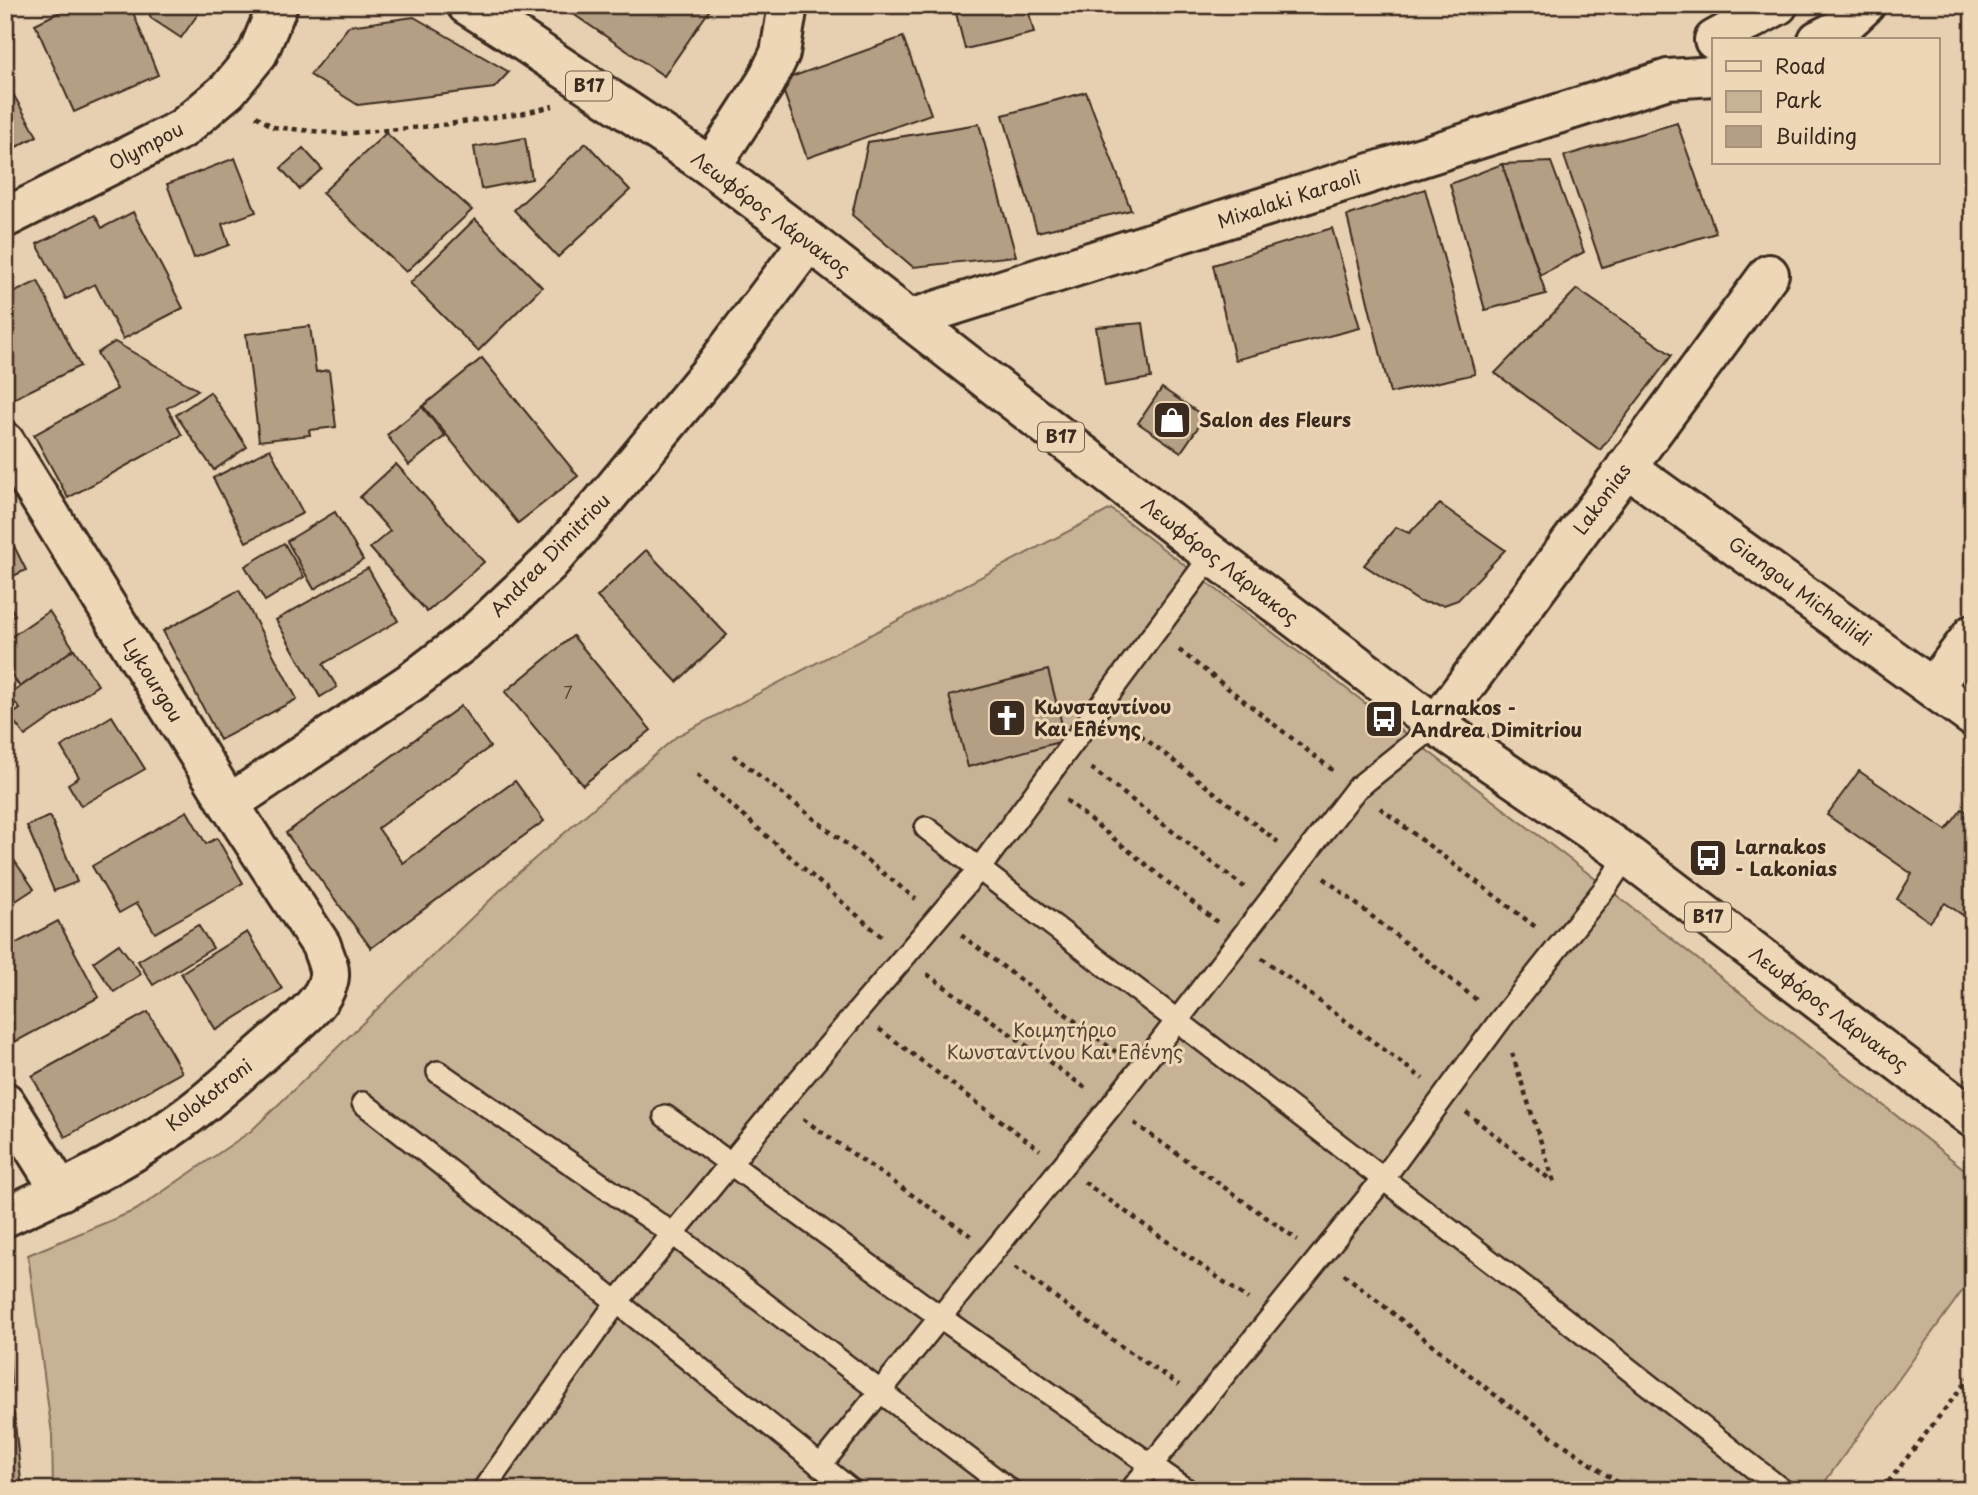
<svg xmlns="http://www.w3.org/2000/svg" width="1978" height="1495" viewBox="0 0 1978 1495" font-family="'Playpen Sans',sans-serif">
	<rect width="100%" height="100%" fill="#e7d0b1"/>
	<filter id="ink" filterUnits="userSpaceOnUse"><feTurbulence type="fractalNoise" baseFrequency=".0143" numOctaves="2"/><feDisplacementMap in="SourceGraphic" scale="14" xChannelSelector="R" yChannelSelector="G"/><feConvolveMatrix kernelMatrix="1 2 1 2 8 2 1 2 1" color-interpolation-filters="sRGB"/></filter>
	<g filter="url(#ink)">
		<!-- green -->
		<polygon fill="#c7b296" stroke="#816e5a" stroke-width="2" points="1111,509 1606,887 1973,1176 1973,1276 1819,1490 53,1490 52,1434 28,1255 136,1210 251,1131 517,874 677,736"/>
		<!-- building -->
		<g fill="#b49f85" stroke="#3b2a1e" stroke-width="2">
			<polygon points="74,5 130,5 158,75 74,112 35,24"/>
			<polygon points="146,5 208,5 203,7 181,38 151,18"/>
			<polygon points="560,5 713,5 664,76"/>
			<polygon points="954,5 1027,5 1034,33 965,49"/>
			<polygon points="414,17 509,72 494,88 358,105 310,75 349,26"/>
			<polygon points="903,37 931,114 807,158 780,81"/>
			<polygon points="5,80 37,136 5,153"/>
			<polygon points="1086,92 1131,210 1037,232 1003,115"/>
			<polygon points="1677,123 1716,233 1602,267 1564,156"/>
			<polygon points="979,124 1016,256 913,267 852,215 868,142"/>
			<polygon points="386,133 472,210 406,272 322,193"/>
			<polygon points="525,138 532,179 481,189 474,147"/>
			<polygon points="586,143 630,190 558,257 514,210"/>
			<polygon points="303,148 322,169 299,189 281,168"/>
			<polygon points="235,158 256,212 222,224 229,245 194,258 167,184"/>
			<polygon points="1551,162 1584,252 1540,275 1502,164"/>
			<polygon points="1502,164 1546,294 1485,310 1450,184"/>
			<polygon points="1425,189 1475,374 1390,393 1347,216"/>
			<polygon points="133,212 183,308 123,339 95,284 66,299 37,244 95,215 102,228"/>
			<polygon points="475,219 542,287 478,351 410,283"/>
			<polygon points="1332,228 1360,328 1235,360 1213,265"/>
			<polygon points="5,281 11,294 38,281 80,366 7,402 5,398"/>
			<polygon points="1577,289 1672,355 1600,450 1495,373"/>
			<polygon points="1143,323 1151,378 1105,386 1096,327"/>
			<polygon points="310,326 316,372 329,370 336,427 309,430 310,435 259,441 246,334"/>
			<polygon points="115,342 198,390 167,408 182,435 68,498 34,435 117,389 97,353"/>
			<polygon points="482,358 578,476 518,523 423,406"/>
			<polygon points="1162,388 1205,417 1181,452 1138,423"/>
			<polygon points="210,392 247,447 214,470 176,415"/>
			<polygon points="422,407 445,436 409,465 387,435"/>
			<polygon points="270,449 303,513 246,542 213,478"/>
			<polygon points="396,464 484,562 427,612 370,548 390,531 360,497"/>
			<polygon points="1440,504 1505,550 1458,600 1444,605 1420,602 1364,565 1396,527 1409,533"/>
			<polygon points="335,512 363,560 314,589 287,541"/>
			<polygon points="5,528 26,570 5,580"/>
			<polygon points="284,543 304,577 265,601 245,566"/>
			<polygon points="646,550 727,635 677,682 597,597"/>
			<polygon points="368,568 398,621 323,664 337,687 320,697 276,620"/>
			<polygon points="239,590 297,699 220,740 163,631"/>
			<polygon points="5,597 15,615 5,620"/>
			<polygon points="49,611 74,649 20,687 9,671 5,674 5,641"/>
			<polygon points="573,636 651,730 583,785 505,692"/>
			<polygon points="74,649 98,685 25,736 10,716 20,709 9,695"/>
			<polygon points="1048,670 1066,740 968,767 949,696"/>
			<polygon points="461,706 490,747 378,828 403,863 515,781 544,821 371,948 286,833"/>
			<polygon points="112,716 145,769 81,806 68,784 79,777 61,747"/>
			<polygon points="1859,771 1946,830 1962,809 1973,816 1973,922 1945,903 1930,922 1897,899 1912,874 1827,815"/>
			<polygon points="187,811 206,844 217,838 243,883 155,933 137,903 119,913 92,866"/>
			<polygon points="50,816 77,882 54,891 27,826"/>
			<polygon points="5,847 34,889 5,908"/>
			<polygon points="58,921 99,997 15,1042 5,1024 5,949"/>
			<polygon points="198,925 213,948 153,985 138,961"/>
			<polygon points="247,932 282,989 216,1030 181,973"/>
			<polygon points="119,944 141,974 114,992 93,962"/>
			<polygon points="148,1012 182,1072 65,1137 32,1076"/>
			<polygon points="5,1271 11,1384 5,1384"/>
			<polygon points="5,1414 14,1414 22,1490 5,1490"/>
		</g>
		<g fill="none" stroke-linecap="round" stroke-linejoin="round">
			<!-- service casing -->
			<g stroke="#3b2a1e" stroke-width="26">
				<g id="service">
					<polyline points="926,828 1528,1290 1782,1490"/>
					<polyline points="438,1072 673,1234 1010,1490"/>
					<polyline points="363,1103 617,1302 851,1490"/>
					<polyline points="665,1116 940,1317 1187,1490"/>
					<polyline points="820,1466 1111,1106 1356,789 1436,725"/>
					<polyline points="483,1490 617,1302 789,1092 979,869 1212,555"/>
					<polyline points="1131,1490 1383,1179 1501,1019 1606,887 1627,855"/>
				</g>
			</g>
			<!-- minor casing -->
			<g stroke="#3b2a1e" stroke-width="44">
				<g id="minor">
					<polyline points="1714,40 1778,5"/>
					<polyline points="1818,40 1838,30 1865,5"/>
					<polyline points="5,218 182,129 228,90 258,53 278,5"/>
					<polyline points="910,319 1668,79 1714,76"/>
					<path d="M5 442 229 804 321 945C324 955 330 966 329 976 327 1002 290 1028 272 1044 248 1065 224 1087 199 1107 141 1153 72 1186 5 1217"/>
					<polyline points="1626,467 1973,717"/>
					<polyline points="1933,687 1973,634"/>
					<polyline points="1436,725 1769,274"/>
					<polyline points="229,804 411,682 475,633 549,563 601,504 716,365 809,241"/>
					<polyline points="5,1102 61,1191"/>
				</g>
			</g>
			<!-- tertiary casing -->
			<g stroke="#3b2a1e" stroke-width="44">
				<polyline id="tertiary" points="711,167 766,82 780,53 788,5"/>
			</g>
			<!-- primary casing -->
			<g stroke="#3b2a1e" stroke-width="44">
				<polyline id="primary" points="467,5 511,33 711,167 809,241 1212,555 1436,725 1627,855 1973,1118"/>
			</g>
			<!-- path -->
			<g stroke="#3b2a1e" stroke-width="4.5" stroke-dasharray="5 5" stroke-linecap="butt">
				<polyline points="256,116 273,127 341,134 434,126 525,113 553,106"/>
				<polyline points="1179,650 1335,772"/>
				<polyline points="1125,723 1278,842"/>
				<polyline points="733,755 916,899"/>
				<polyline points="1091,768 1244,887"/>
				<polyline points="697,775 882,937"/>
				<polyline points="1066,800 1217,922"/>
				<polyline points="1380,808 1537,928"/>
				<polyline points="1324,878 1478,1001"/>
				<polyline points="961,935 1116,1052"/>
				<polyline points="1262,958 1423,1079"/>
				<polyline points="927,974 1087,1089"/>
				<polyline points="879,1029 1040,1150"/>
				<polyline points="1512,1053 1554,1182"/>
				<polyline points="1466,1112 1552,1181"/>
				<polyline points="803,1119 971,1236"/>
				<polyline points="1134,1123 1298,1240"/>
				<polyline points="1084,1182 1248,1299"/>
				<polyline points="1015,1267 1121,1346 1179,1385"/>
				<polyline points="1344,1274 1500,1399 1628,1490"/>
				<polyline points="1882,1490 1973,1373"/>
			</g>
			<!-- service -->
			<use href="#service" stroke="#eed7b7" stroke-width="21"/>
			<!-- minor -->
			<use href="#minor" stroke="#eed7b7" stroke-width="38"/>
			<!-- tertiary -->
			<use href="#tertiary" stroke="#eed7b7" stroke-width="38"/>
			<!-- primary -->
			<use href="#primary" stroke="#eed7b7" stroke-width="38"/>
		</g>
	</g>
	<!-- icons -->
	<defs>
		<g id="shop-square" transform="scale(2.0125)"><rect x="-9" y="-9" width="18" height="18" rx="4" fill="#3b2a1e" stroke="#eed7b7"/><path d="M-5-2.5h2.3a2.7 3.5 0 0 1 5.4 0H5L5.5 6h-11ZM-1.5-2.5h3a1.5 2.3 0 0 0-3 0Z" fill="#fff"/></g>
		<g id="church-square" transform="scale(2.0125)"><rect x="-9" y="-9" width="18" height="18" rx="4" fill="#3b2a1e" stroke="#eed7b7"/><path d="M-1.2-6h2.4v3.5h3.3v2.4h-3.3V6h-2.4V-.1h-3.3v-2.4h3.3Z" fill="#fff"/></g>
		<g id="bus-square" transform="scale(2.0125)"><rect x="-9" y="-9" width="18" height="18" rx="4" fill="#3b2a1e" stroke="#eed7b7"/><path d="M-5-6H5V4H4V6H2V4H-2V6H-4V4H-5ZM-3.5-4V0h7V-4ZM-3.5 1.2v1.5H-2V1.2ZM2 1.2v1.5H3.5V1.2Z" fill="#fff"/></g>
	</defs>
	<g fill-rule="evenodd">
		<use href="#shop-square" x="1172" y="420"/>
		<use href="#church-square" x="1007" y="718"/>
		<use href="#bus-square" x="1384" y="719"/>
		<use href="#bus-square" x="1708" y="858"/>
	</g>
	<g text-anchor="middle" stroke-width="6" stroke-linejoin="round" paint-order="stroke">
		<!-- number labels -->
		<g font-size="16" fill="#594738">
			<text x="568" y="699">7</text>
		</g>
		<!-- shield labels -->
		<g fill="#eed7b7" stroke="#715e4c" stroke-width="2">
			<rect x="566" y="71.5" width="46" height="29" rx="5"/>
			<rect x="1038" y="422.5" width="46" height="29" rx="5"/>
			<rect x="1685" y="902.5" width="46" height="29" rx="5"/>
		</g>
		<g font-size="18" font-weight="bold" fill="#3b2a1e">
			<text x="589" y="92">B17</text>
			<text x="1061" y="443">B17</text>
			<text x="1708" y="923">B17</text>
		</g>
		<!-- street labels -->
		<g font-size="19" fill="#3b2a1e" stroke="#eed7b7">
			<text transform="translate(146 146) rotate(-28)" y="7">Olympou</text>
			<text transform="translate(1289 199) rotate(-18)" y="7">Mixalaki Karaoli</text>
			<text transform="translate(771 214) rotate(37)" y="7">Λεωφόρος Λάρνακος</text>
			<text transform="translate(1602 499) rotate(-54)" y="7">Lakonias</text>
			<text transform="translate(550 555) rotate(-46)" y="7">Andrea Dimitriou</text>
			<text transform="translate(1220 561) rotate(38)" y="7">Λεωφόρος Λάρνακος</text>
			<text transform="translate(1800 591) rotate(36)" y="7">Giangou Michailidi</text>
			<text transform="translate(153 680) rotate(58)" y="7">Lykourgou</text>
			<text transform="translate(1829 1009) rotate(37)" y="7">Λεωφόρος Λάρνακος</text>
			<text transform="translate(209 1095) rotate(-38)" y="7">Kolokotroni</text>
		</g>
		<!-- poi labels -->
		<g font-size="19" font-weight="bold" fill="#3b2a1e" stroke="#eed7b7" text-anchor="start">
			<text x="1199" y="427">Salon des Fleurs</text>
			<text x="1034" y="714">Κωνσταντίνου<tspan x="1034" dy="22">Και Ελένης</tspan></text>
			<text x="1411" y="715">Larnakos -<tspan x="1411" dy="22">Andrea Dimitriou</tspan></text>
			<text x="1735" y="854">Larnakos<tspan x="1735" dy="22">- Lakonias</tspan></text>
		</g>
		<!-- park labels -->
		<g font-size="19" fill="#574536" stroke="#eed7b7">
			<text x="1065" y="1037">Κοιμητήριο<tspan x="1065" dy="22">Κωνσταντίνου Και Ελένης</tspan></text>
		</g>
	</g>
	<!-- margin -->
	<rect width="1978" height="1495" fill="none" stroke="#eed7b7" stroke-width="28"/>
	<rect x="14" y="14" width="1950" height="1467" fill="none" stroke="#3b2a1e" stroke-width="2.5" filter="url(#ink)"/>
	<!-- legend -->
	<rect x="1712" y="38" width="228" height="126" fill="#eed7b7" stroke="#a6927a" stroke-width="2"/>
	<rect x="1726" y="61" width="35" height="10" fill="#eed7b7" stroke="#a6927a" stroke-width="2"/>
	<text x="1775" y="74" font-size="21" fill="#3b2a1e">Road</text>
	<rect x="1726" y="91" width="35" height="21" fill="#c7b296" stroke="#a6927a" stroke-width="2"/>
	<text x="1775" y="108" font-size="21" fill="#3b2a1e">Park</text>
	<rect x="1726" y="126" width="35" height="21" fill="#b49f85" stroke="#a6927a" stroke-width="2"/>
	<text x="1775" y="144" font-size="21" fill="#3b2a1e">Building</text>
</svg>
